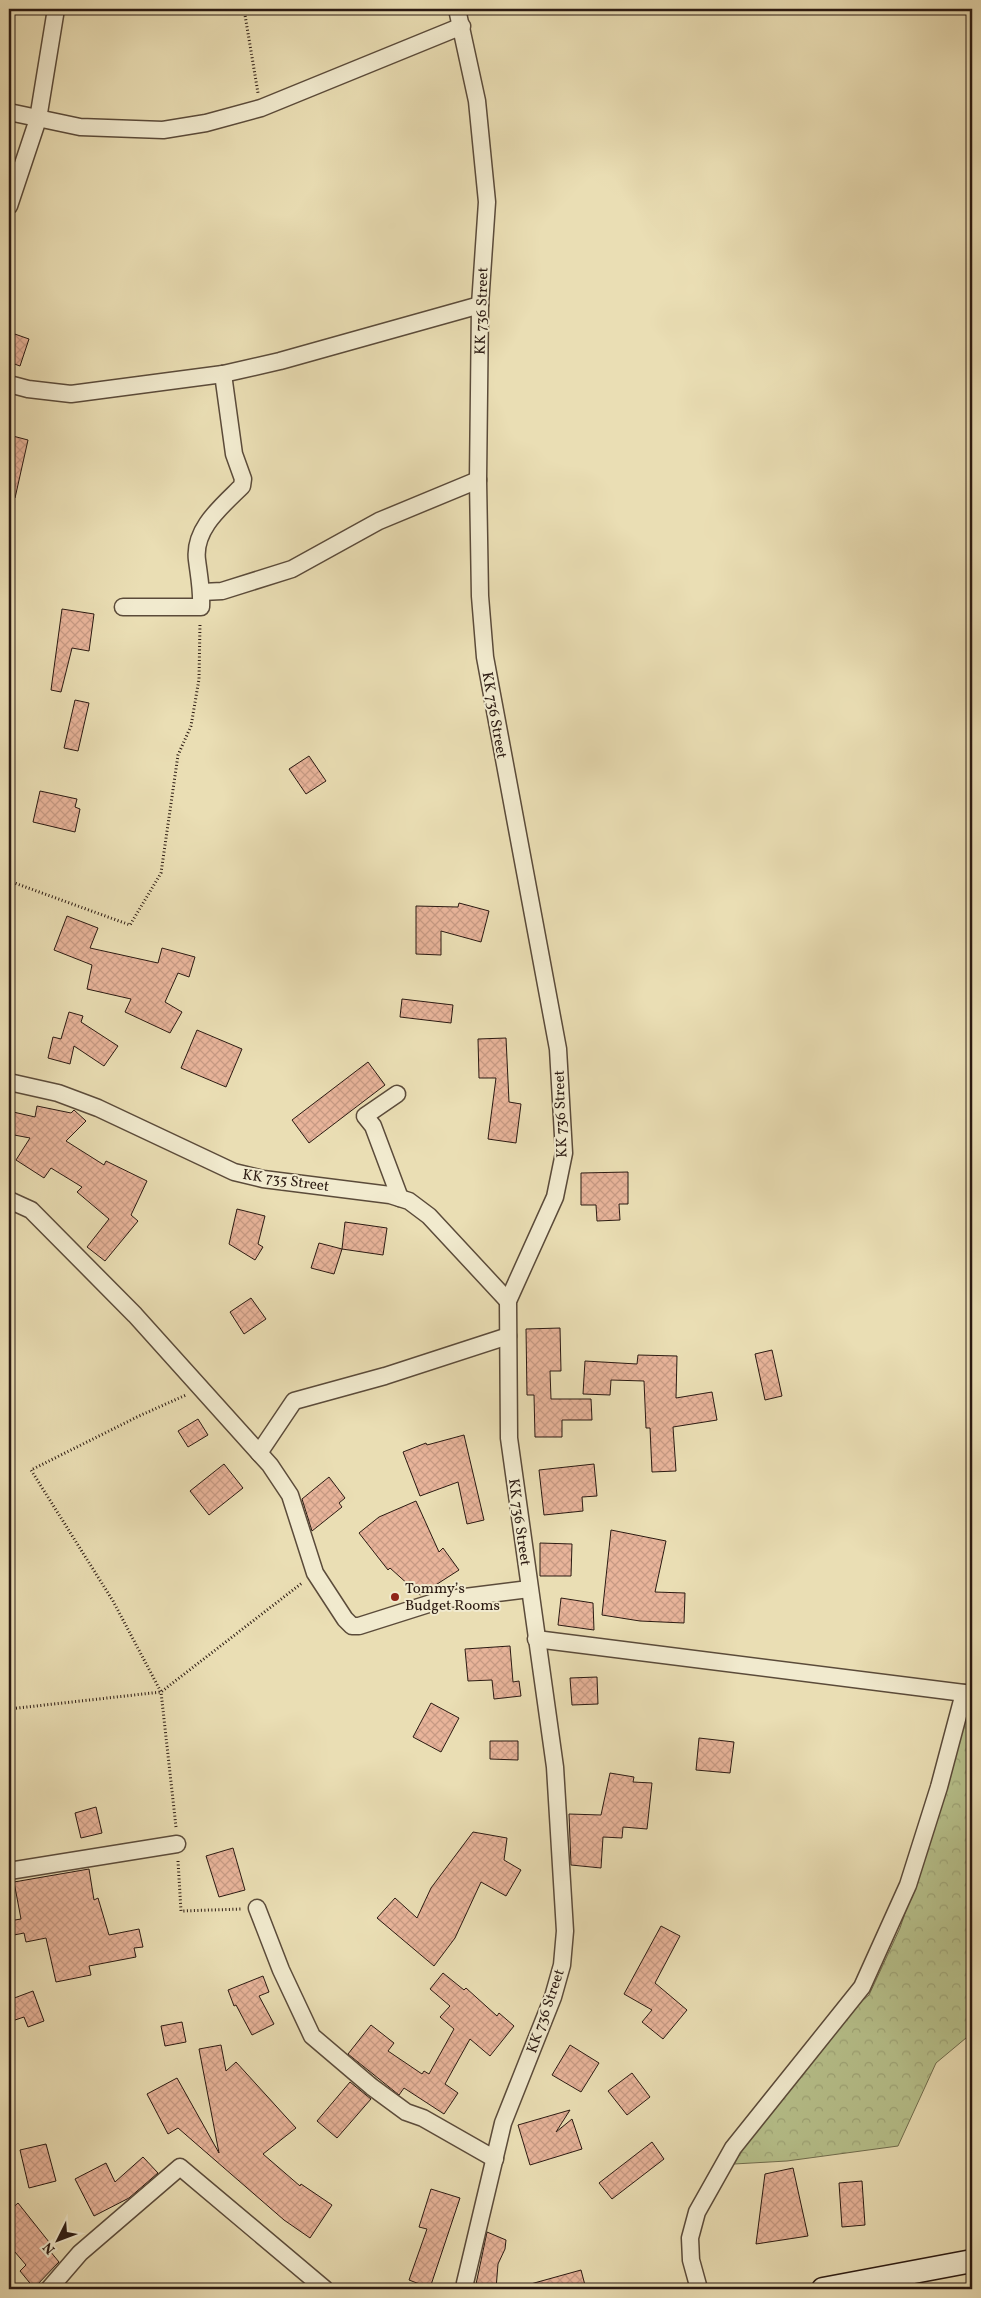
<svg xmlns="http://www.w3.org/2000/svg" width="981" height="2298" viewBox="0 0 981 2298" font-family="Vollkorn,serif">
	<defs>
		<pattern id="forest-crowns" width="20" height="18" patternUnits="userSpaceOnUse" patternTransform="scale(1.25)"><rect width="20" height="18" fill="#b7c18c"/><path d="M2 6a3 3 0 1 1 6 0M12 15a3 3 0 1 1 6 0" fill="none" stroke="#9ea578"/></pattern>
		<pattern id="building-cross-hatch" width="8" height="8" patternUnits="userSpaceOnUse" patternTransform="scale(1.25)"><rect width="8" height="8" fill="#e8b49a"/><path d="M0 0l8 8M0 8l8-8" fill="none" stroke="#c79a84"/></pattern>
	</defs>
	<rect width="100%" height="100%" fill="#eadeb4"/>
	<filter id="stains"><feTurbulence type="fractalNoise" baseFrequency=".004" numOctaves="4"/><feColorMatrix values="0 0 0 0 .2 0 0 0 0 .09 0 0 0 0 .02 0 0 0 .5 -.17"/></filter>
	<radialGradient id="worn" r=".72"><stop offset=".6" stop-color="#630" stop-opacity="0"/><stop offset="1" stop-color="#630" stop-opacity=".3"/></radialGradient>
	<!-- forest -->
	<polygon fill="url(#forest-crowns)" stroke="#716e4f" points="971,1699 972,2033 936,2063 898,2146 787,2161 734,2164 752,2133 827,2030 869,1995 900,1928 939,1812"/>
	<!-- building -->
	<g fill="url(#building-cross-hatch)" stroke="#2b1a12">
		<polygon points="9,332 29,339 20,366 9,362"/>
		<polygon points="9,435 28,440 15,498 9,498"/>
		<polygon points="62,609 94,614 89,651 72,648 61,692 51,690"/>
		<polygon points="75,700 89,703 78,751 64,748"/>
		<polygon points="309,756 326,781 306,794 289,769"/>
		<polygon points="40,791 77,799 75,807 80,809 75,832 33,822"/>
		<polygon points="459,903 489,911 481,942 441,931 441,955 416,954 416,906 458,907"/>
		<polygon points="67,916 98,928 90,948 158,963 162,948 195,957 189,977 178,973 165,1002 182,1012 170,1033 125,1012 131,999 87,989 92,965 54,950"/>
		<polygon points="402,999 453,1005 451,1023 400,1017"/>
		<polygon points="69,1012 83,1016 81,1022 118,1046 104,1066 74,1046 70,1064 48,1058 53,1037 61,1039"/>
		<polygon points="197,1030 242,1049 226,1087 181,1068"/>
		<polygon points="506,1038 509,1102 521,1104 516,1143 488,1139 496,1078 479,1078 478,1039"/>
		<polygon points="368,1062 385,1085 309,1143 292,1120"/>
		<polygon points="37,1106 71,1113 74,1110 86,1121 66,1141 104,1165 106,1161 147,1181 131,1215 138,1221 105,1261 87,1247 109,1219 77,1192 82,1187 51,1168 44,1178 16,1160 30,1138 9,1134 9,1111 35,1117"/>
		<polygon points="628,1172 628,1204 619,1204 620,1220 597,1221 596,1205 581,1205 581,1173"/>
		<polygon points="237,1209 265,1216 258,1244 263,1247 255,1260 229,1244"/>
		<polygon points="345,1222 387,1228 383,1255 342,1249"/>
		<polygon points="319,1243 342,1249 334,1274 311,1268"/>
		<polygon points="251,1298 266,1319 244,1334 230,1312"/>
		<polygon points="560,1328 561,1371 550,1371 551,1399 591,1399 592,1420 562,1420 562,1437 535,1437 534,1395 527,1395 526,1329"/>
		<polygon points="772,1350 782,1396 765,1400 755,1354"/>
		<polygon points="638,1355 677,1356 676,1398 712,1392 717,1420 673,1427 676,1471 652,1472 650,1428 646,1428 644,1381 611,1380 610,1395 583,1394 585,1361 637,1364"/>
		<polygon points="198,1419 208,1435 188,1447 178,1431"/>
		<polygon points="464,1435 484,1520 467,1524 458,1482 420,1496 403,1452 426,1443 427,1445"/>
		<polygon points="224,1464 243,1488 209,1515 190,1491"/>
		<polygon points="594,1464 597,1496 582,1497 583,1511 544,1515 539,1470"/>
		<polygon points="329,1477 345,1498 339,1503 342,1507 312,1531 302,1499"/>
		<polygon points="416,1501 439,1552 443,1548 459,1570 420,1595 390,1568 388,1570 359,1533 379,1517"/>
		<polygon points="611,1530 666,1541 655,1592 685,1593 684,1623 640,1621 602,1615"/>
		<polygon points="540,1543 572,1544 571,1576 540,1576"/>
		<polygon points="561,1598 593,1603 594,1630 558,1625"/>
		<polygon points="510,1646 513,1682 519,1681 521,1696 494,1699 492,1680 468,1681 465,1649"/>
		<polygon points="597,1677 598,1704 572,1705 570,1678"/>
		<polygon points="431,1703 459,1718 441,1752 413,1737"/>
		<polygon points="699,1738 734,1742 730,1773 696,1770"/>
		<polygon points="490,1741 518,1741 518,1760 490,1759"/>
		<polygon points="610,1773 634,1777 633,1782 652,1783 647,1829 623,1827 622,1838 603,1837 601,1868 571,1865 569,1814 601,1815"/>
		<polygon points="96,1807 102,1833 81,1838 75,1813"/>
		<polygon points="473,1832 507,1838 504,1860 521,1870 506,1896 481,1882 455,1938 434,1966 377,1918 395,1898 417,1918 431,1888"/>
		<polygon points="233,1848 245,1890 219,1897 206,1856"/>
		<polygon points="89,1869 94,1900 98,1898 109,1935 139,1929 143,1947 134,1948 136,1957 89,1966 91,1975 56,1982 46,1938 26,1942 24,1933 9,1936 9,1921 21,1919 14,1882"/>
		<polygon points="661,1926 680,1936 655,1983 687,2010 663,2039 642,2022 652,2010 624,1994"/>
		<polygon points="443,1973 464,1990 466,1988 497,2016 499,2013 514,2026 490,2056 470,2039 445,2084 458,2093 444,2114 404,2088 399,2095 348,2054 371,2025 394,2043 388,2051 422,2074 424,2071 429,2074 454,2029 440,2017 450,2006 430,1989"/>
		<polygon points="263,1976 269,1992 259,1996 274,2024 252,2035 236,2005 234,2006 228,1990"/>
		<polygon points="33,1991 44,2021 28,2027 24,2017 9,2022 9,2000"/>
		<polygon points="182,2022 186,2042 165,2046 161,2026"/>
		<polygon points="221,2045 226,2071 236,2062 296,2128 263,2154 300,2186 301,2184 332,2205 310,2238 284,2220 178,2128 168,2134 147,2094 177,2078 219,2153 199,2049"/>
		<polygon points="570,2045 599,2063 581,2092 552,2075"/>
		<polygon points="632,2073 650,2097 627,2115 608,2091"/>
		<polygon points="350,2082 371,2099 337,2138 317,2121"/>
		<polygon points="570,2110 556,2132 572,2119 582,2149 530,2165 518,2125"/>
		<polygon points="652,2142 664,2159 612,2199 599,2183"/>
		<polygon points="46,2144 56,2181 29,2188 20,2150"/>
		<polygon points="143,2157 158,2173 129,2198 94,2216 75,2179 106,2163 115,2182"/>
		<polygon points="793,2168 808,2236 756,2244 765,2174"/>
		<polygon points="862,2181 865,2225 842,2227 839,2183"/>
		<polygon points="431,2189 460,2198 430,2288 409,2280 427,2229 419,2227"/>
		<polygon points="18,2203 49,2242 45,2245 59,2262 34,2288 20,2271 26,2265 9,2245 9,2211"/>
		<polygon points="487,2232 506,2240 505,2249 498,2264 496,2289 475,2289"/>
		<polygon points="581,2270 586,2289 528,2289 527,2285"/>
	</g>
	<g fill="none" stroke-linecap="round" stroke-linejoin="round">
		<!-- minor casing -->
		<g stroke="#5b4b3a" stroke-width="19">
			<g id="minor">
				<polyline points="457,9 477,101 487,202 480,305 478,480 480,596 485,657 558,1049 564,1153 555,1197 508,1301 509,1438 555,1767 565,1931 562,1965 553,1997 503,2123 465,2283 465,2289"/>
				<polyline points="9,112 80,127 163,130 206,123 261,108 462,26"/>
				<polyline points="9,206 38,119 56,9"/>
				<polyline points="9,384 28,389 71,394 223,374 280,361 480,305"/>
				<polyline points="202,592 222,591 292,569 379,521 478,480"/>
				<path d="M123 607H201C202 590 199 576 197 560 193 529 222 506 242 486L243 479 234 454 223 374"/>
				<polyline points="9,1082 58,1093 98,1108 234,1172 263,1179 390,1195 409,1201 429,1216 508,1301"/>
				<polyline points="397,1094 365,1116 373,1126 400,1198"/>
				<polyline points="9,1200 31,1210 135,1315 270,1465 290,1495 315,1573 345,1619 352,1626 359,1626 441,1600 529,1589"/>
				<polyline points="259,1453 294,1401 385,1376 508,1336"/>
				<polyline points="536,1639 972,1694"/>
				<polyline points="9,1871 177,1844"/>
				<polyline points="257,1908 281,1970 312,2036 372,2087 406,2112 423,2118 495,2159"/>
				<polyline points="49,2289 80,2253 180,2167 325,2289"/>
				<polyline points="699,2289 691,2260 690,2238 697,2212 733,2148 862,1987 908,1885 939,1787 964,1693"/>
			</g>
		</g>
		<!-- secondary casing -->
		<g stroke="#2b1a12" stroke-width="25">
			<polyline id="secondary" points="823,2289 972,2261"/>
		</g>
		<!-- path -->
		<g stroke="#2b1a12" stroke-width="3" stroke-dasharray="1 2.5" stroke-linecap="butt">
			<polyline points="244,9 258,93"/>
			<polyline points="9,881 130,925 161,873 178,755 191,726 199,679 200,623"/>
			<polyline points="9,1709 161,1692 302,1583"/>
			<polyline points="176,1827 161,1692 113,1601 31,1470 139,1416 186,1395"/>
			<polyline points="178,1861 181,1911 242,1909"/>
		</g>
		<!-- minor -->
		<use href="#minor" stroke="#f1eace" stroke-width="16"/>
		<!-- secondary -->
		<use href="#secondary" stroke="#f1eace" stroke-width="22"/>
	</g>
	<!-- markers -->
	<circle fill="#8f2418" stroke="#f1eace" stroke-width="2" cx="395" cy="1597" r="5"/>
	<g text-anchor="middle" stroke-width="4" stroke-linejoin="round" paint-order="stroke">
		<!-- street labels -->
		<g font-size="15" fill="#2b1a12" stroke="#f1eace">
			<text transform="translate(481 311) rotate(-88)" y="5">KK 736 Street</text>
			<text transform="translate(495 715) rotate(80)" y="5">KK 736 Street</text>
			<text transform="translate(560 1114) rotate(-92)" y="5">KK 736 Street</text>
			<text transform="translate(286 1180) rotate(8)" y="5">KK 735 Street</text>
			<text transform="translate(520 1522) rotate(82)" y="5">KK 736 Street</text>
			<text transform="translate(545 2011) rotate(-71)" y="5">KK 736 Street</text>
		</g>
		<!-- poi labels -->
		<g font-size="15" fill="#2b1a12" stroke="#f1eace" text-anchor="start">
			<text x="405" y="1593">Tommy’s<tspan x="405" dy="17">Budget Rooms</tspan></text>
		</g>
	</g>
	<!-- margin -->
	<rect width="981" height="2298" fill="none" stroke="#eadeb4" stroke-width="30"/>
	<rect x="10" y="10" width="961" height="2278" fill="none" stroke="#2b1a12" stroke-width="2.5"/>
	<rect x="15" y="15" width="951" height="2268" fill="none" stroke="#2b1a12"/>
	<!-- north arrow -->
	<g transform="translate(58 2240) rotate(228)" stroke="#f1eace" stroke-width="4" paint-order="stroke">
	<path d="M0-4L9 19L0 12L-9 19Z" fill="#2b1a12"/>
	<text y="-8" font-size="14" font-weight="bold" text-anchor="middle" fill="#2b1a12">N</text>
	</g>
	<rect width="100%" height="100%" filter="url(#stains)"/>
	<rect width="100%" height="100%" fill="url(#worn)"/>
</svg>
